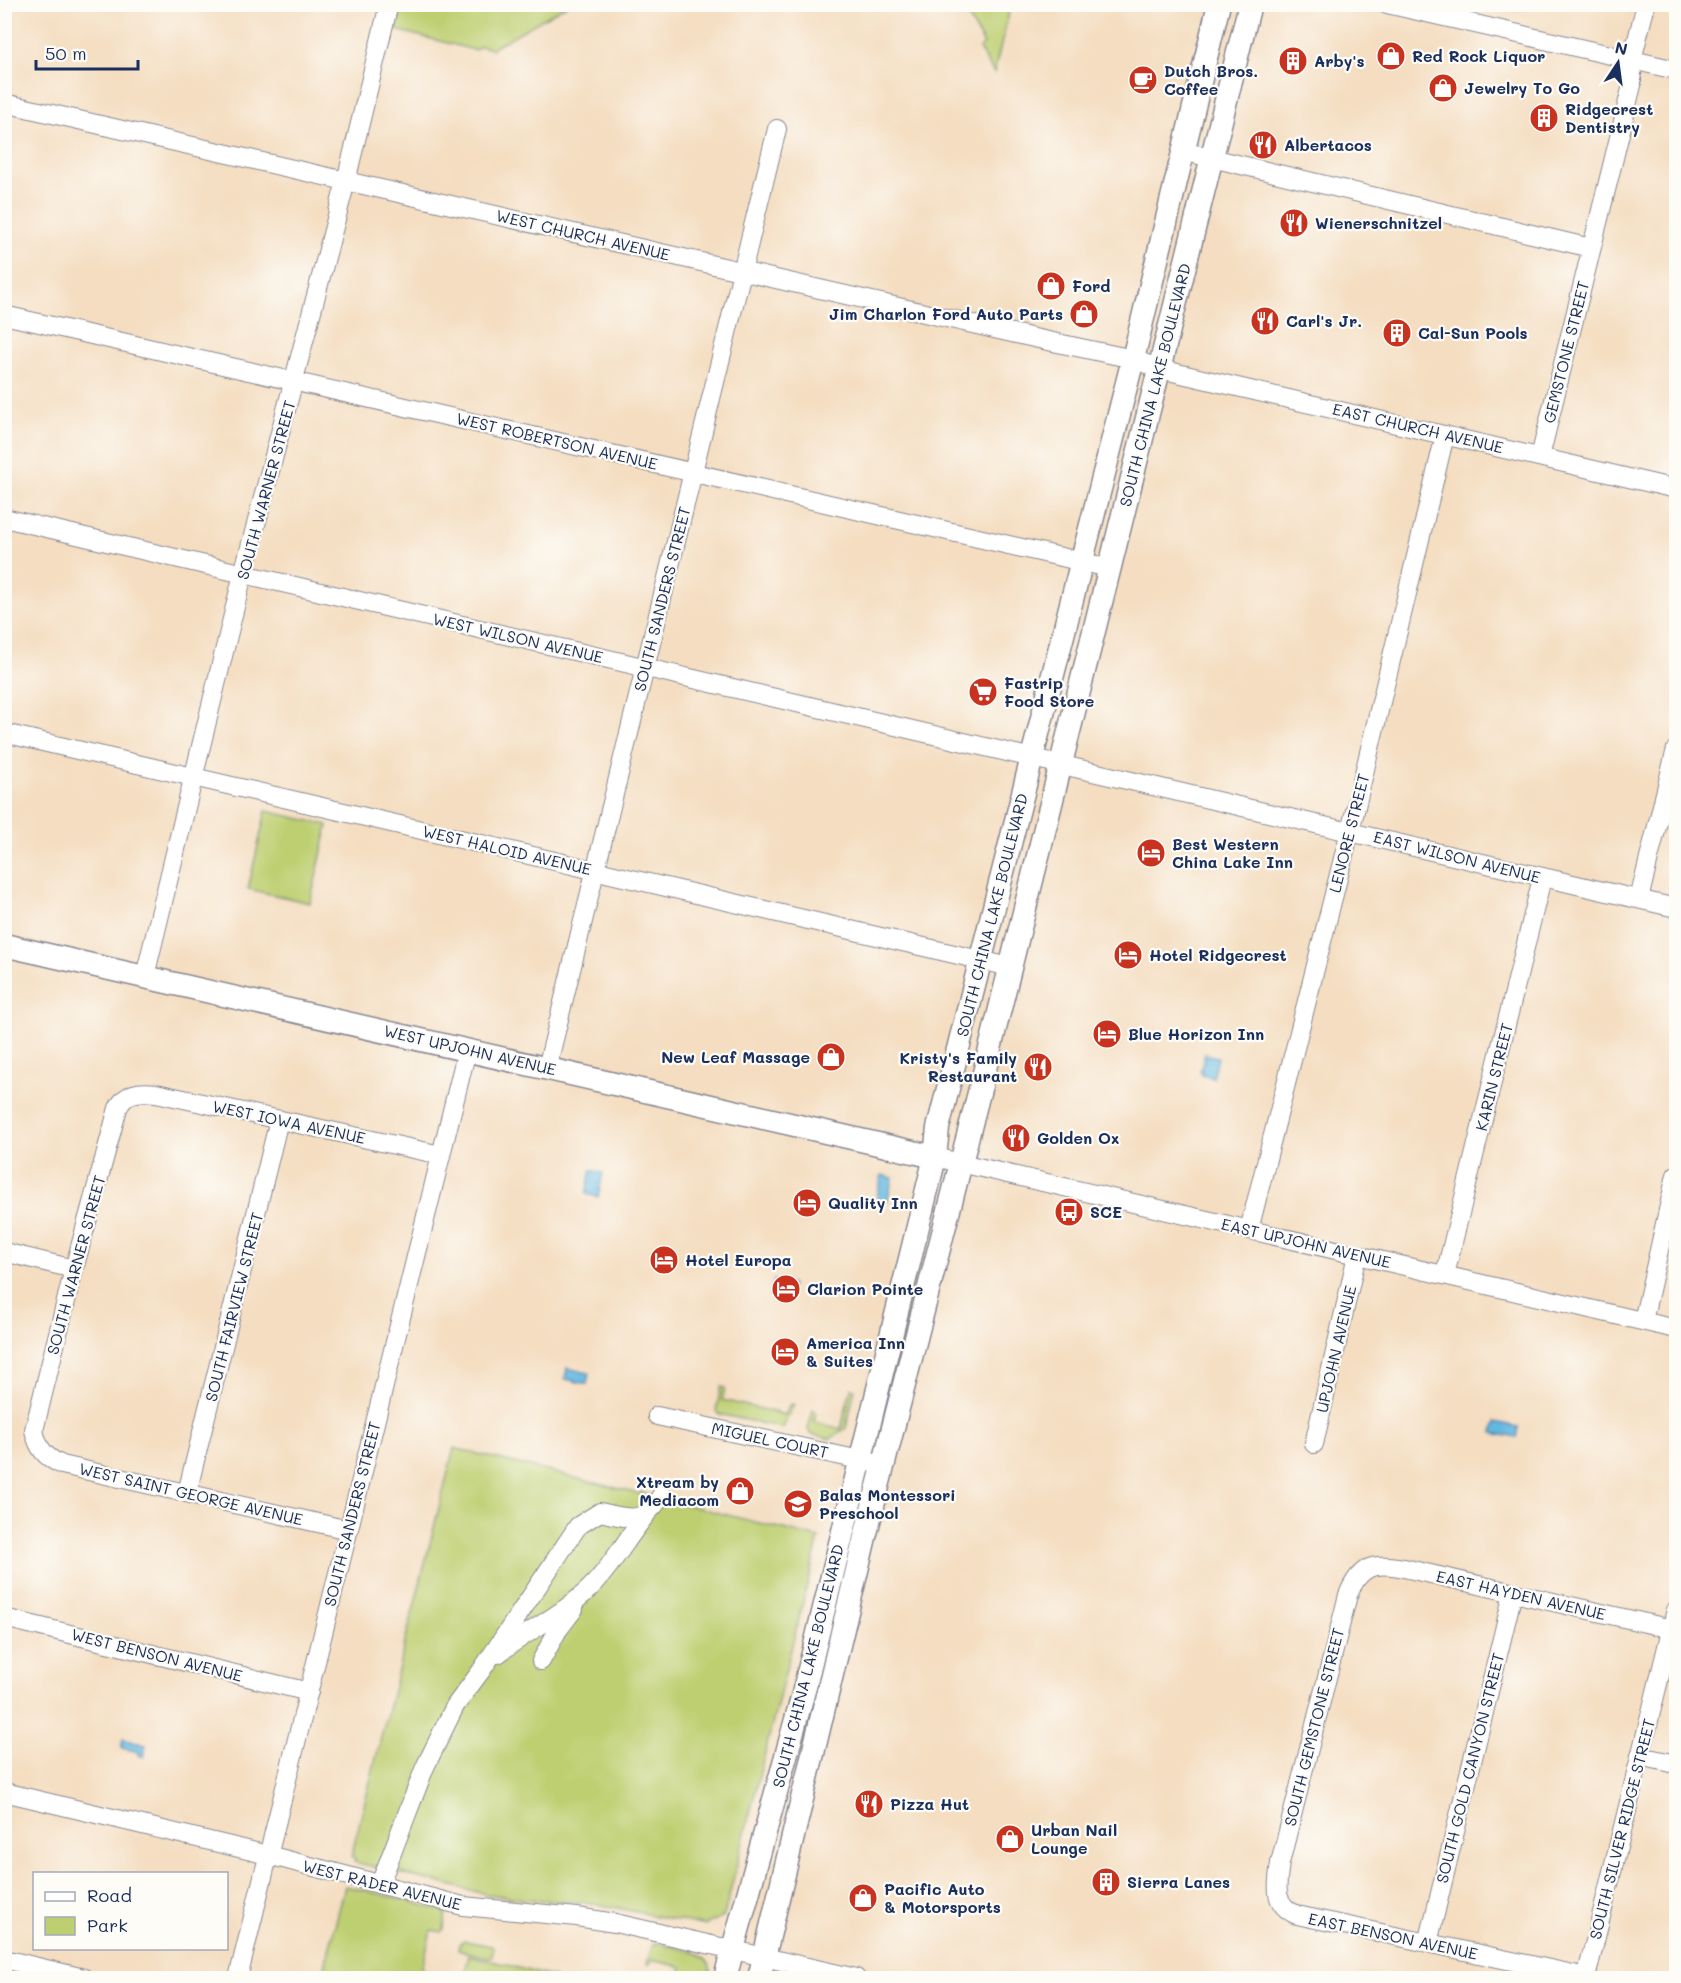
<svg xmlns="http://www.w3.org/2000/svg" width="1681" height="1983" viewBox="0 0 1681 1983" font-family="Mali,sans-serif">
	<rect width="100%" height="100%" fill="#fdfcf7"/>
	<filter id="ink" filterUnits="userSpaceOnUse"><feTurbulence type="fractalNoise" baseFrequency=".0167" numOctaves="2"/><feDisplacementMap in="SourceGraphic" scale="12" xChannelSelector="R" yChannelSelector="G"/><feConvolveMatrix kernelMatrix="1 2 1 2 8 2 1 2 1" color-interpolation-filters="sRGB"/></filter>
	<filter id="wash" filterUnits="userSpaceOnUse"><feTurbulence type="fractalNoise" baseFrequency=".008" numOctaves="4" result="noise"/><feDisplacementMap in="SourceGraphic" scale="24" xChannelSelector="R" yChannelSelector="G"/><feGaussianBlur stdDeviation="1.35" result="paint"/><feColorMatrix in="noise" values="0 0 0 0 0 0 0 0 0 0 0 0 0 0 0 0 0 1.4 0 .05"/><feComposite in="paint" operator="in"/></filter>
	<g filter="url(#wash)">
		<rect width="100%" height="100%" fill="#f4ddc0"/>
		<!-- green -->
		<g fill="#becf71" stroke="#6c7f68" stroke-width="1.5">
			<polygon points="402,5 402,4 567,5 491,49 481,46 474,50 396,30"/>
			<polygon points="961,5 1011,5 994,73 979,49 984,44"/>
			<polygon points="266,811 328,825 310,903 248,889"/>
			<polygon points="721,1387 725,1388 722,1400 786,1415 789,1405 794,1404 783,1428 719,1414 716,1411"/>
			<polygon points="851,1388 855,1389 846,1428 830,1439 810,1434 808,1429 813,1410 816,1412 814,1422 841,1429"/>
			<polygon points="454,1448 640,1494 641,1492 652,1496 819,1538 724,1916 707,1924 706,1926 592,1903 522,1899 486,1894 354,1862 355,1859 351,1857"/>
			<polygon points="345,1886 409,1901 446,1912 444,1929 442,1932 431,1930 420,1978 322,1978"/>
			<polygon points="465,1941 491,1946 494,1948 491,1958 458,1950 459,1944"/>
			<path d="M654 1943C673 1947 718 1950 710 1978H679L682 1967 651 1960 650 1964H647L651 1949Z"/>
			<polygon points="469,1955 556,1978 520,1978 488,1971 486,1978 464,1978"/>
		</g>
		<!-- water -->
		<g fill="#64b8e0" stroke="#40749f" stroke-width="1.5">
			<polygon points="1205,1054 1218,1057 1213,1078 1202,1075 1203,1072 1200,1071"/>
			<polygon points="591,1170 603,1173 598,1197 586,1194"/>
			<polygon points="882,1175 893,1178 887,1202 876,1200"/>
			<polygon points="774,1280 792,1284 789,1296 771,1292"/>
			<polygon points="567,1368 589,1373 587,1384 565,1379"/>
			<polygon points="1496,1422 1519,1427 1517,1438 1493,1433"/>
			<polygon points="123,1739 146,1745 143,1757 138,1755 139,1752 121,1748"/>
		</g>
	</g>
	<g filter="url(#ink)">
		<g fill="none" stroke-linecap="round" stroke-linejoin="round">
			<!-- minor casing -->
			<g stroke="#88868f" stroke-width="20">
				<g id="minor">
					<polyline points="1387,4 1676,70"/>
					<polyline points="4,103 1034,338 1133,359 1160,369 1676,489"/>
					<polyline points="1182,151 1591,248"/>
					<polyline points="4,315 1109,568"/>
					<polyline points="1540,457 1632,85 1632,60 1646,4"/>
					<polyline points="4,518 1676,908"/>
					<polyline points="4,733 1010,967"/>
					<polyline points="1639,899 1676,749"/>
					<polyline points="145,976 243,574 346,181 389,4"/>
					<polyline points="547,1068 777,129"/>
					<polyline points="935,1157 1676,1329"/>
					<polyline points="1249,1230 1354,815 1445,435"/>
					<polyline points="4,1252 74,1269"/>
					<polyline points="1445,1275 1542,878"/>
					<polyline points="1643,1321 1676,1175"/>
					<polyline points="657,1416 883,1465"/>
					<polyline points="1314,1444 1357,1255"/>
					<polyline points="187,1493 279,1120"/>
					<path d="M349 1530 62 1465C45 1457 38 1449 34 1430L74 1269 118 1108C126 1092 139 1091 156 1093L441 1155"/>
					<polyline points="4,1618 309,1692"/>
					<path d="M498 1654C527 1631 562 1615 589 1589 611 1568 626 1539 646 1515"/>
					<polyline points="541,1661 558,1630 574,1609"/>
					<polyline points="1640,1756 1676,1764"/>
					<polyline points="4,1792 268,1855 463,1906 577,1917 615,1923 856,1978"/>
					<path d="M380 1884 425 1767 455 1706 481 1671 578 1526 600 1512C630 1519 645 1525 662 1494"/>
					<polyline points="1428,1943 1513,1593"/>
					<polyline points="4,1959 84,1978"/>
					<path d="M1587 1977 1297 1915C1272 1904 1277 1886 1280 1863L1348 1595C1360 1565 1374 1562 1404 1568L1672 1629"/>
					<polyline points="238,1978 467,1050"/>
					<polyline points="1586,1978 1676,1610"/>
				</g>
			</g>
			<!-- major casing -->
			<g stroke="#88868f" stroke-width="25">
				<g id="major">
					<polyline points="4,945 935,1157"/>
					<polyline points="725,1978 803,1694 935,1157 938,1128 1133,359 1219,4"/>
					<polyline points="759,1978 865,1537 982,1081 1250,4"/>
				</g>
			</g>
			<!-- minor -->
			<use href="#minor" stroke="#fff" stroke-width="18"/>
			<!-- major -->
			<use href="#major" stroke="#fff" stroke-width="22"/>
		</g>
	</g>
	<!-- icons -->
	<defs>
		<g id="shop-disc" transform="scale(1.5)"><circle r="9.5" fill="#c8321e" stroke="#fdfcf7"/><path d="M-5-2.5h2.3a2.7 3.5 0 0 1 5.4 0H5L5.5 6h-11ZM-1.5-2.5h3a1.5 2.3 0 0 0-3 0Z" fill="#fff"/></g>
		<g id="building-disc" transform="scale(1.5)"><circle r="9.5" fill="#c8321e" stroke="#fdfcf7"/><path d="M-4-6H4V6H1V3H-1V6H-4ZM-2.5-4.3h1.7v1.8h-1.7ZM.8-4.3h1.7v1.8H.8ZM-2.5-1h1.7V.8h-1.7ZM.8-1h1.7V.8H.8Z" fill="#fff"/></g>
		<g id="cafe-disc" transform="scale(1.5)"><circle r="9.5" fill="#c8321e" stroke="#fdfcf7"/><path d="M-5.5-4.5H6V0H3Q3 3.5 0 3.5H-2.5Q-5.5 3.5-5.5 0ZM3-3.2v2h1.7v-2ZM-6 4.5H4V6H-6Z" fill="#fff"/></g>
		<g id="restaurant-disc" transform="scale(1.5)"><circle r="9.5" fill="#c8321e" stroke="#fdfcf7"/><path d="M-5-6h1v4h1v-4h1v4h1v-4h1v5L-1.5 .5V6h-2V.5L-5-1ZM5-6V6H3V1.5H1.5Q1.5-4 5-6Z" fill="#fff"/></g>
		<g id="supermarket-disc" transform="scale(1.5)"><circle r="9.5" fill="#c8321e" stroke="#fdfcf7"/><path d="M-6-5.5h2.5l.6 2H6L4.5 2H-2.5L-4.4-4H-6ZM-1.5 3.2a1.3 1.3 0 1 0 .1 0ZM3 3.2a1.3 1.3 0 1 0 .1 0Z" fill="#fff"/></g>
		<g id="hotel-disc" transform="scale(1.5)"><circle r="9.5" fill="#c8321e" stroke="#fdfcf7"/><path d="M-6-4.5h1.5V1H6V5H4.5V3h-9V5H-6ZM-4 0a1.8 1.8 0 1 1 3.6 0ZM.5 0V-2.5h3Q6-2.5 6 0Z" fill="#fff"/></g>
		<g id="bus-disc" transform="scale(1.5)"><circle r="9.5" fill="#c8321e" stroke="#fdfcf7"/><path d="M-5-6H5V4H4V6H2V4H-2V6H-4V4H-5ZM-3.5-4V0h7V-4ZM-3.5 1.2v1.5H-2V1.2ZM2 1.2v1.5H3.5V1.2Z" fill="#fff"/></g>
		<g id="school-disc" transform="scale(1.5)"><circle r="9.5" fill="#c8321e" stroke="#fdfcf7"/><path d="M0-5L7-2L0 1L-7-2ZM-4 1L0 2.5L4 1V4Q0 6-4 4Z" fill="#fff"/></g>
	</defs>
	<g fill-rule="evenodd">
		<use href="#shop-disc" x="1391" y="56"/>
		<use href="#building-disc" x="1293" y="61"/>
		<use href="#cafe-disc" x="1143" y="80"/>
		<use href="#shop-disc" x="1443" y="88"/>
		<use href="#building-disc" x="1544" y="118"/>
		<use href="#restaurant-disc" x="1263" y="145"/>
		<use href="#restaurant-disc" x="1294" y="223"/>
		<use href="#shop-disc" x="1051" y="286"/>
		<use href="#shop-disc" x="1084" y="314"/>
		<use href="#restaurant-disc" x="1265" y="321"/>
		<use href="#building-disc" x="1397" y="333"/>
		<use href="#supermarket-disc" x="983" y="692"/>
		<use href="#hotel-disc" x="1151" y="853"/>
		<use href="#hotel-disc" x="1128" y="955"/>
		<use href="#hotel-disc" x="1107" y="1034"/>
		<use href="#shop-disc" x="831" y="1057"/>
		<use href="#restaurant-disc" x="1038" y="1067"/>
		<use href="#restaurant-disc" x="1016" y="1138"/>
		<use href="#hotel-disc" x="807" y="1203"/>
		<use href="#bus-disc" x="1069" y="1212"/>
		<use href="#hotel-disc" x="664" y="1260"/>
		<use href="#hotel-disc" x="786" y="1289"/>
		<use href="#hotel-disc" x="785" y="1352"/>
		<use href="#shop-disc" x="740" y="1491"/>
		<use href="#school-disc" x="798" y="1504"/>
		<use href="#restaurant-disc" x="869" y="1804"/>
		<use href="#shop-disc" x="1010" y="1839"/>
		<use href="#building-disc" x="1106" y="1882"/>
		<use href="#shop-disc" x="863" y="1898"/>
	</g>
	<g text-anchor="middle" stroke-width="4.5" stroke-linejoin="round" paint-order="stroke">
		<!-- poi labels -->
		<g font-size="16" font-weight="bold" fill="#1b2f5e" stroke="#fdfcf7" text-anchor="start">
			<text x="1412" y="62">Red Rock Liquor</text>
			<text x="1314" y="67">Arby's</text>
			<text x="1164" y="77">Dutch Bros.<tspan x="1164" dy="18">Coffee</tspan></text>
			<text x="1464" y="94">Jewelry To Go</text>
			<text x="1565" y="115">Ridgecrest<tspan x="1565" dy="18">Dentistry</tspan></text>
			<text x="1284" y="151">Albertacos</text>
			<text x="1315" y="229">Wienerschnitzel</text>
			<text x="1072" y="292">Ford</text>
			<text x="1063" y="320" text-anchor="end">Jim Charlon Ford Auto Parts</text>
			<text x="1286" y="327">Carl's Jr.</text>
			<text x="1418" y="339">Cal-Sun Pools</text>
			<text x="1004" y="689">Fastrip<tspan x="1004" dy="18">Food Store</tspan></text>
			<text x="1172" y="850">Best Western<tspan x="1172" dy="18">China Lake Inn</tspan></text>
			<text x="1149" y="961">Hotel Ridgecrest</text>
			<text x="1128" y="1040">Blue Horizon Inn</text>
			<text x="810" y="1063" text-anchor="end">New Leaf Massage</text>
			<text x="1017" y="1064" text-anchor="end">Kristy's Family<tspan x="1017" dy="18">Restaurant</tspan></text>
			<text x="1037" y="1144">Golden Ox</text>
			<text x="828" y="1209">Quality Inn</text>
			<text x="1090" y="1218">SCE</text>
			<text x="685" y="1266">Hotel Europa</text>
			<text x="807" y="1295">Clarion Pointe</text>
			<text x="806" y="1349">America Inn<tspan x="806" dy="18">&amp; Suites</tspan></text>
			<text x="719" y="1488" text-anchor="end">Xtream by<tspan x="719" dy="18">Mediacom</tspan></text>
			<text x="819" y="1501">Balas Montessori<tspan x="819" dy="18">Preschool</tspan></text>
			<text x="890" y="1810">Pizza Hut</text>
			<text x="1031" y="1836">Urban Nail<tspan x="1031" dy="18">Lounge</tspan></text>
			<text x="1127" y="1888">Sierra Lanes</text>
			<text x="884" y="1895">Pacific Auto<tspan x="884" dy="18">&amp; Motorsports</tspan></text>
		</g>
		<!-- street labels -->
		<g font-size="16" fill="#1b2f5e" stroke="#fdfcf7">
			<text transform="translate(583 235) rotate(13)" y="6">WEST CHURCH AVENUE</text>
			<text transform="translate(1566 352) rotate(-76)" y="6">GEMSTONE STREET</text>
			<text transform="translate(1155 385) rotate(-76)" y="6">SOUTH CHINA LAKE BOULEVARD</text>
			<text transform="translate(1418 428) rotate(13)" y="6">EAST CHURCH AVENUE</text>
			<text transform="translate(557 441) rotate(13)" y="6">WEST ROBERTSON AVENUE</text>
			<text transform="translate(266 490) rotate(-75)" y="6">SOUTH WARNER STREET</text>
			<text transform="translate(662 599) rotate(-76)" y="6">SOUTH SANDERS STREET</text>
			<text transform="translate(518 638) rotate(13)" y="6">WEST WILSON AVENUE</text>
			<text transform="translate(1349 833) rotate(-76)" y="6">LENORE STREET</text>
			<text transform="translate(507 850) rotate(13)" y="6">WEST HALOID AVENUE</text>
			<text transform="translate(1457 857) rotate(14)" y="6">EAST WILSON AVENUE</text>
			<text transform="translate(992 915) rotate(-76)" y="6">SOUTH CHINA LAKE BOULEVARD</text>
			<text transform="translate(470 1050) rotate(13)" y="6">WEST UPJOHN AVENUE</text>
			<text transform="translate(1494 1077) rotate(-76)" y="6">KARIN STREET</text>
			<text transform="translate(289 1122) rotate(12)" y="6">WEST IOWA AVENUE</text>
			<text transform="translate(1306 1243) rotate(13)" y="6">EAST UPJOHN AVENUE</text>
			<text transform="translate(76 1265) rotate(-75)" y="6">SOUTH WARNER STREET</text>
			<text transform="translate(234 1307) rotate(-76)" y="6">SOUTH FAIRVIEW STREET</text>
			<text transform="translate(1336 1349) rotate(-77)" y="6">UPJOHN AVENUE</text>
			<text transform="translate(770 1440) rotate(12)" y="6">MIGUEL COURT</text>
			<text transform="translate(191 1494) rotate(13)" y="6">WEST SAINT GEORGE AVENUE</text>
			<text transform="translate(352 1514) rotate(-76)" y="6">SOUTH SANDERS STREET</text>
			<text transform="translate(1521 1595) rotate(13)" y="6">EAST HAYDEN AVENUE</text>
			<text transform="translate(157 1655) rotate(14)" y="6">WEST BENSON AVENUE</text>
			<text transform="translate(808 1666) rotate(-76)" y="6">SOUTH CHINA LAKE BOULEVARD</text>
			<text transform="translate(1314 1727) rotate(-76)" y="6">SOUTH GEMSTONE STREET</text>
			<text transform="translate(1470 1768) rotate(-76)" y="6">SOUTH GOLD CANYON STREET</text>
			<text transform="translate(1622 1829) rotate(-76)" y="6">SOUTH SILVER RIDGE STREET</text>
			<text transform="translate(382 1885) rotate(14)" y="6">WEST RADER AVENUE</text>
			<text transform="translate(1393 1936) rotate(12)" y="6">EAST BENSON AVENUE</text>
		</g>
	</g>
	<!-- margin -->
	<rect width="1681" height="1983" fill="none" stroke="#fdfcf7" stroke-width="24"/>
	<!-- legend -->
	<rect x="33" y="1872" width="195" height="78" fill="#fdfcf7" stroke="#a3aaba" stroke-width="1.5"/>
	<rect x="45" y="1892" width="30" height="9" fill="#ffffff" stroke="#a3aaba" stroke-width="1.5"/>
	<text x="87" y="1902" font-size="18" fill="#1b2f5e">Road</text>
	<rect x="45" y="1917" width="30" height="18" fill="#becf71" stroke="#a3aaba" stroke-width="1.5"/>
	<text x="87" y="1932" font-size="18" fill="#1b2f5e">Park</text>
	<!-- north arrow -->
	<g transform="translate(1618 63) rotate(13)" stroke="#fdfcf7" stroke-width="4.5" paint-order="stroke">
	<path d="M0-4.5L10 22L0 15L-10 22Z" fill="#1b2f5e"/>
	<text y="-9" font-size="16" font-weight="bold" text-anchor="middle" fill="#1b2f5e">N</text>
	</g>
	<!-- scale -->
	<path d="M36 60v9h102v-9" fill="none" stroke="#1b2f5e" stroke-width="3"/>
	<text x="45" y="60" font-size="18" fill="#1b2f5e" stroke="#fdfcf7" stroke-width="4.5" paint-order="stroke">50 m</text>
</svg>
